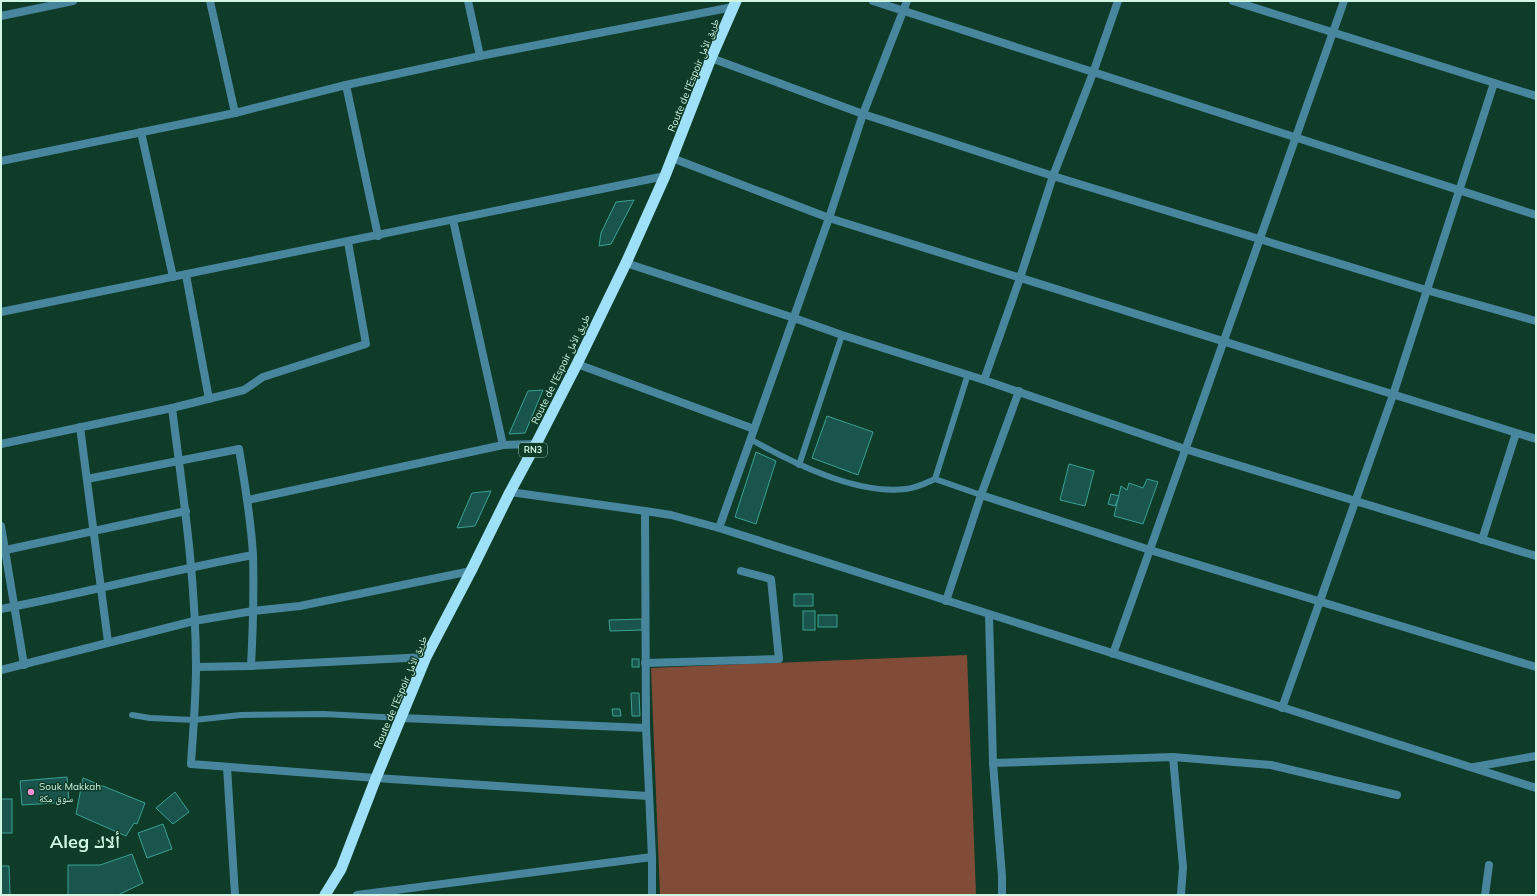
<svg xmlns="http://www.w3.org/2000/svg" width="1537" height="896" viewBox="0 0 1537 896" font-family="Mulish,'Noto Naskh Arabic',sans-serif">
	<rect width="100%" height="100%" fill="#0f3b29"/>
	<!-- green -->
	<polygon fill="#804c37" points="967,655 976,895 660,895 651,668"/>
	<!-- building -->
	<g fill="#1a554d" stroke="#3aa194">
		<polygon points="634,200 611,244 599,246 601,233 616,202"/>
		<polygon points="543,390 525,433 509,434 528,391"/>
		<polygon points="827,416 873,432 858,475 812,458"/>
		<polygon points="756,452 776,461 756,524 735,517"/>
		<polygon points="1069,464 1094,471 1085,506 1060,500"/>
		<polygon points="1147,479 1158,482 1143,524 1114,516 1121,486 1127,490 1129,483 1143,488"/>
		<polygon points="491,491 475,526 457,528 472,493"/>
		<polygon points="1111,494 1119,496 1115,506 1108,504"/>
		<rect x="794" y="594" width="19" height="12"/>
		<rect x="803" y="611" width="12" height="19"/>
		<rect x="818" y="615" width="19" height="12"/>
		<polygon points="642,619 642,630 610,631 609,620"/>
		<rect x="632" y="659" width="7" height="8"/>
		<polygon points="631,693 639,693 640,716 632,716"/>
		<polygon points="612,709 620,709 621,716 613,716"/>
		<polygon points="67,777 69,802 22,805 20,781"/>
		<polygon points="83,778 145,803 137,824 134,823 126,836 76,814"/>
		<polygon points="175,792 189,812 173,824 156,808"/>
		<rect x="1" y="799" width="11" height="34"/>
		<polygon points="163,824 172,849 147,858 138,833"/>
		<polygon points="132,854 143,883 118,895 68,895 68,865 100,865"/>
		<polygon points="1,866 9,866 10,895 1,895"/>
	</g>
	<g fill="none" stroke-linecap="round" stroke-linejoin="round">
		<!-- service -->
		<g stroke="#47869c" stroke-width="6">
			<path d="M750 439C793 463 856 495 906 489 916 488 926 483 935 479L981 495"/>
			<polyline points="799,465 842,335"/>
			<polyline points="935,479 968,374"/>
			<polyline points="132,715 150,718 194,720 241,715 324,714 401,718"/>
		</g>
		<!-- minor -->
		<g stroke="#47869c" stroke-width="8">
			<polyline points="210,1 235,113"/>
			<polyline points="468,1 480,56"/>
			<polyline points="873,1 1536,215"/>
			<polyline points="1233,1 1536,96"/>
			<polyline points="1,16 73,1"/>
			<polyline points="711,58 863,114 1053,176 1426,290 1536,321"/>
			<polyline points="346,85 378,236"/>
			<polyline points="141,132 173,277"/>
			<polyline points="672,158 829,218 1536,439"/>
			<polyline points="1,161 235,113 346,85 480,56 733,7"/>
			<polyline points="453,220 503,445"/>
			<polyline points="626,263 794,318 842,335 984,380 1185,449 1536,556"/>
			<polyline points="186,275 209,399"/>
			<polyline points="1,312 665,176"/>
			<polyline points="577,364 754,429"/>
			<polyline points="984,380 1020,278 1053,176 1093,73 1118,1"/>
			<path d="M172 408C183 494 196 580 196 667 196 700 193 732 191 764L376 778 648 796"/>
			<polyline points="80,427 108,642"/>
			<polyline points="1,444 172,408 244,390 263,377 366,344 348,242"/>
			<path d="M87 479 239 449C245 484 251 519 253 555 254 592 253 629 251 666"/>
			<polyline points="510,492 645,511 671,515 719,528 1536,788"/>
			<polyline points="981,495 1150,550 1536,667"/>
			<polyline points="248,500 503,445 536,444"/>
			<polyline points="645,511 646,728 652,857 652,895"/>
			<polyline points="1,526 24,665"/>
			<polyline points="719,528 829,218 863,114 907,1"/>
			<polyline points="1482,540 1516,433"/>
			<polyline points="1,551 186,511"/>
			<polyline points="946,601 981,495 1019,391"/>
			<path d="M1 609C85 593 168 571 253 555"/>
			<polyline points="989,615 993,763 1002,876 1002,895"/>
			<polyline points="1113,654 1344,1"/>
			<polyline points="645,663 779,659 771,579 741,571"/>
			<polyline points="196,667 251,666 426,657"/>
			<polyline points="1,670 194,621 253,611 300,606 471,571"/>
			<polyline points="1282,708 1393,395 1494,83"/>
			<polyline points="401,718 646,728"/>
			<polyline points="1173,757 1183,867 1181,895"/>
			<polyline points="993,763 1173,757 1271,765 1397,795"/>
			<polyline points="227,767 235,895"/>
			<polyline points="1474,767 1536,756"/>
			<polyline points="357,895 652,857"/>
			<polyline points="1485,895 1489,865"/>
		</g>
		<!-- trunk -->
		<polyline stroke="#9de0f8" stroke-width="11" points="325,895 341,869 376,778 426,657 471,571 510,492 536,444 577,364 626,263 665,176 711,58 736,1"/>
	</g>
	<!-- markers -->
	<circle fill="#f690d0" stroke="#0f3b29" stroke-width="1.5" cx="31" cy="792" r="4"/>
	<g text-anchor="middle" stroke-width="3" stroke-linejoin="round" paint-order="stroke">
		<!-- shield labels -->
		<rect fill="#0f3b29" stroke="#95beaa" stroke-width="1" x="519" y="443" width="28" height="14" rx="3"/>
		<g font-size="9" font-weight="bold" fill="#cff6e2">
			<text x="533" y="453">RN3</text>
		</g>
		<!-- street labels -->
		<g font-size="10" fill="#cff6e2" stroke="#0f3b29">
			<text transform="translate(693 75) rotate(-68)" y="4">Route de l’Espoir طريق الأمل</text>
			<text transform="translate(560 369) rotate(-64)" y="4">Route de l’Espoir طريق الأمل</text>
			<text transform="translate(400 692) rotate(-67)" y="4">Route de l’Espoir طريق الأمل</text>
		</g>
		<!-- poi labels -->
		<g font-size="10" fill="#cff6e2" stroke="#0f3b29" text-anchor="start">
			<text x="39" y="790">Souk Makkah<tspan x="39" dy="12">سوق مكة</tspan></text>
		</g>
		<!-- town labels -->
		<g font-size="18" font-weight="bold" fill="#cff6e2" stroke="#0f3b29">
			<text x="85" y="848">Aleg ألاك</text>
		</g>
	</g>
	<!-- border -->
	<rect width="1537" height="896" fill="none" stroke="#cff6e2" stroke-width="4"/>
</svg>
